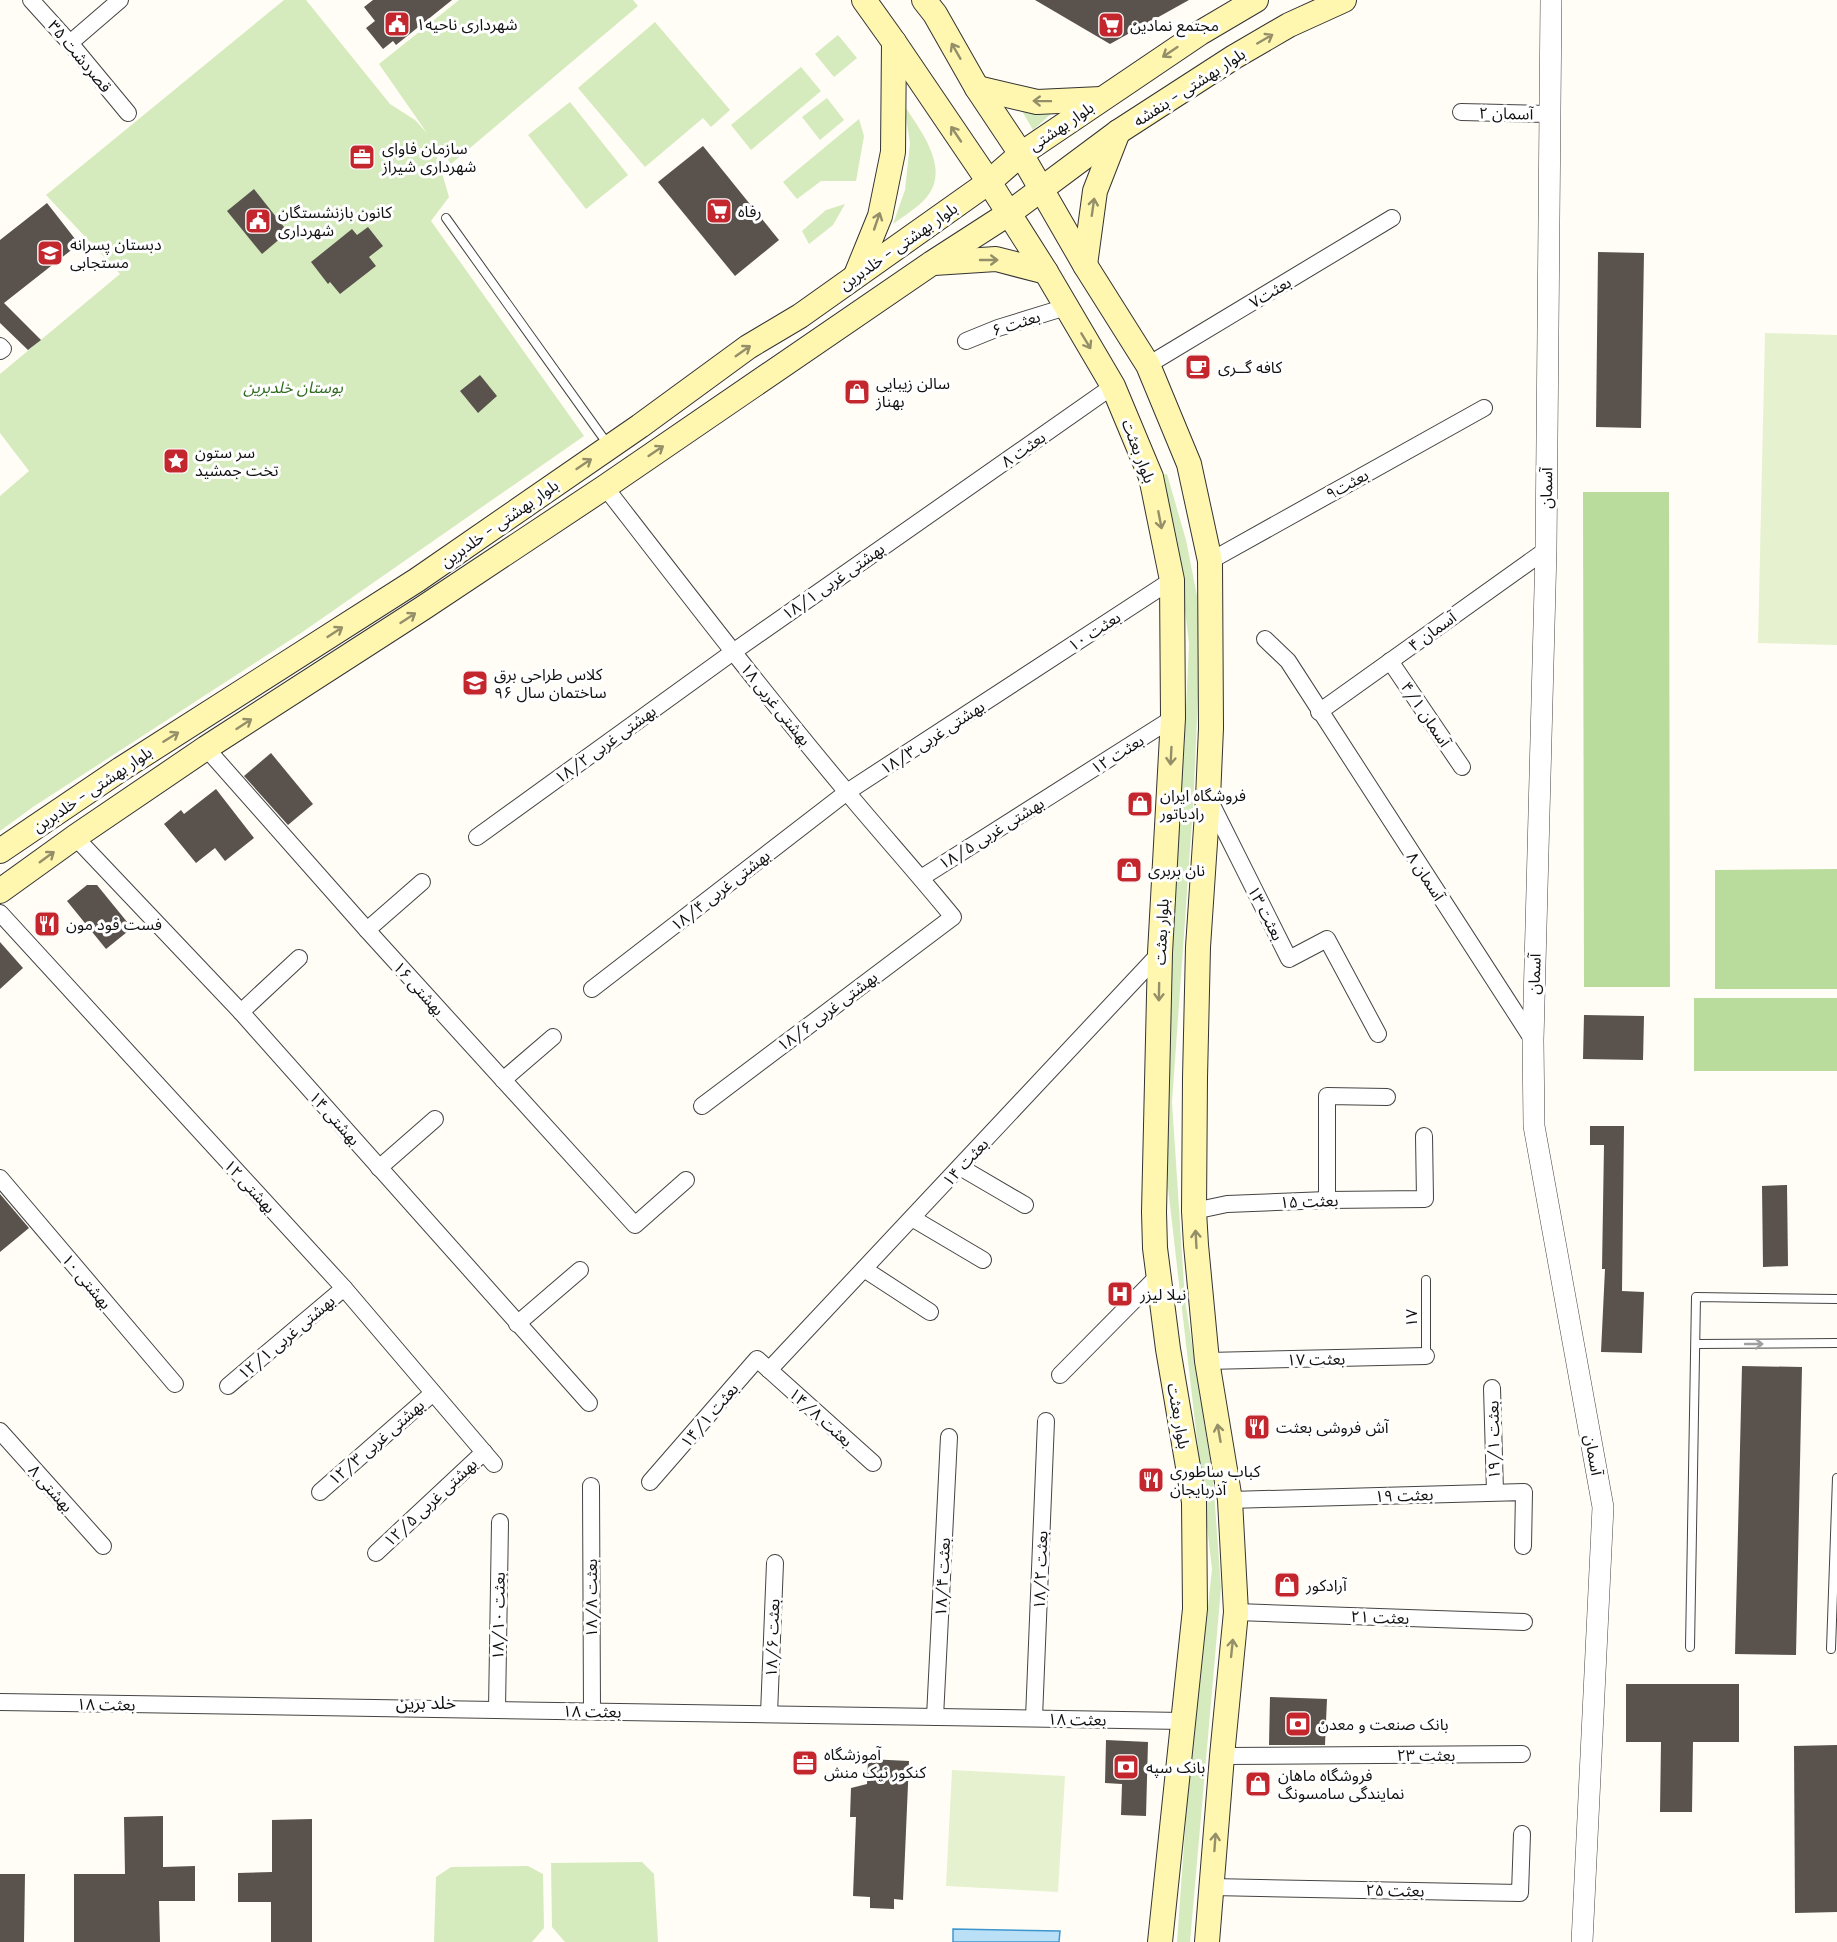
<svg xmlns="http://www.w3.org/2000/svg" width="1837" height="1942" viewBox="0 0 1837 1942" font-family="Lora,'Noto Sans Arabic',serif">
	<rect width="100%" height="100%" fill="#fffdf5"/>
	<!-- green -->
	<g fill="#d5ebbd">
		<polygon points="284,0 306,0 390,104 415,120 427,133 379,64 459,0 633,0 638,6 451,164 432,139 449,197 431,221 584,436 301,633 33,807 0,831 0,496 29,471 0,433 0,374 120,274 46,195"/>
		<polygon points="655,22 730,110 711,127 703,118 645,167 578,88"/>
		<polygon points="838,35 857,58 834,77 815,54"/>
		<polygon points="801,67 821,91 751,150 731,125"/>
		<polygon points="827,98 844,120 820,140 802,117"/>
		<polygon points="570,102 628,175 586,209 528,135"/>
		<path d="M904 105C920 130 952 169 926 198 917 208 904 216 893 224L905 190 910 143Z"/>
		<polygon points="1022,111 1051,114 1033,130"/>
		<polygon points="859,119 864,136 856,181 821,181 797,199 783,182"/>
		<polygon points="845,204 833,225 809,244 802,231 826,210"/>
		<polygon points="1167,474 1186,540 1197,596 1200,652 1193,808 1172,1102 1185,1300 1213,1478 1221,1588 1190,1942 1177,1942 1187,1803 1212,1569 1168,1188 1165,1090 1175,848 1184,751 1189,644 1179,559 1160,475"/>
		<polygon points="642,1862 654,1874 658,1942 565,1942 552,1927 551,1863"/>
		<polygon points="528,1866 543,1874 544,1928 532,1942 434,1942 436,1877 451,1867"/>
	</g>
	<!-- forest -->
	<g fill="#b9dc9c">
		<polygon points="1583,492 1669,492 1670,987 1584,987"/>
		<polygon points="1837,869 1837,989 1715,989 1715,870"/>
		<rect x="1694" y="998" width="143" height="73"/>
	</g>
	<!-- pitch -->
	<g fill="#e6f2cf">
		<polygon points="1765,333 1837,335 1837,645 1758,643"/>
		<polygon points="952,1770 1065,1776 1058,1892 946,1886"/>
	</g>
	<!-- water -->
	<polygon fill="#b9e0f7" stroke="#3f96cf" stroke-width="1.5" points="953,1929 1060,1931 1059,1942 953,1942"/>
	<!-- building -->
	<g fill="#5a524d">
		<polygon points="373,0 452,0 396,45 393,41 383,49 366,28 375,21 364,7"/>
		<polygon points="1035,0 1189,0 1110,44"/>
		<polygon points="703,146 779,240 735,276 658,182"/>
		<polygon points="254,189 288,232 262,254 227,211"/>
		<polygon points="47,203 79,244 4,303 41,340 28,350 0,323 0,240"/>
		<polygon points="368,227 383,246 369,257 376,266 340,294 330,282 328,284 311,262 352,229 357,235"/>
		<polygon points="1598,252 1644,253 1641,428 1596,427"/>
		<polygon points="480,375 497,396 478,413 460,391"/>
		<polygon points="271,753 313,804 288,825 244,776"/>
		<polygon points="216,789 254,838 225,861 215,848 196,863 164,824 181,810 184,814"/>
		<polygon points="87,885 97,885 132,928 106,949 67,901"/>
		<polygon points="0,942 23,968 0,989"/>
		<polygon points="1584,1015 1644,1016 1643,1060 1583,1059"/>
		<polygon points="1590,1126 1624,1126 1622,1291 1644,1292 1642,1353 1601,1352 1605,1269 1602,1269 1604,1145 1590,1145"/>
		<polygon points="1787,1185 1788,1266 1763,1267 1762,1186"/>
		<polygon points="0,1194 29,1228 0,1252"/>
		<polygon points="1742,1366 1802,1367 1796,1655 1735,1654"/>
		<polygon points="1626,1684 1739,1684 1739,1742 1693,1742 1692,1812 1660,1812 1661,1742 1626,1742"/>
		<polygon points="1270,1697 1327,1699 1325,1745 1269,1745"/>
		<polygon points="1106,1740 1148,1742 1146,1816 1121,1815 1122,1784 1105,1783"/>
		<polygon points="1837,1745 1837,1912 1795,1913 1794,1746"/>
		<polygon points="868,1759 909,1761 903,1900 894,1899 894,1909 870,1908 870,1897 853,1896 856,1817 850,1817 851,1788 867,1784"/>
		<polygon points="163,1816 163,1867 195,1866 195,1901 159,1901 160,1942 74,1942 74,1874 125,1874 124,1817"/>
		<polygon points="312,1819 312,1942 271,1942 271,1902 238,1902 238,1873 272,1872 272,1820"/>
		<polygon points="0,1874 25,1874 24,1942 0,1942"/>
	</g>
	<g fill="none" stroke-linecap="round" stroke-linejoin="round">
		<!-- service casing -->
		<g stroke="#444" stroke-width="10">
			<g id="service">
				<polyline points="446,218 609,446"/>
				<polyline points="1426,1280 1426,1356"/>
				<polyline points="1696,1344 1837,1343"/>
				<polyline points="1690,1647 1696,1297 1837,1299"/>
				<polyline points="1831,1649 1837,1478"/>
			</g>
		</g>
		<!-- minor casing -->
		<g stroke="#444" stroke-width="18">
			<g id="minor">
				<polyline points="31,0 70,43 128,113"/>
				<polyline points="70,43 120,0"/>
				<polyline points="1461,112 1550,114"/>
				<polyline points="966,341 998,328 1066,307"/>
				<polyline points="0,346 3,349 0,351"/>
				<polyline points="1148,365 1392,218"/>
				<path d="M605 487C684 589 763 692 846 791 881 833 918 874 953 917L702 1106"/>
				<polyline points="1210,561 1484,408"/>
				<polyline points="1265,639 1288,661 1533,1040"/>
				<polyline points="1390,661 1462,767"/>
				<polyline points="1319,712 1546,550"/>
				<polyline points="206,748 367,930 635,1225 686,1180"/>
				<polyline points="1209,799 1289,959 1327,939 1378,1034"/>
				<polyline points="75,837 241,1012 589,1403"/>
				<polyline points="477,837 733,652 1113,386"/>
				<polyline points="921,878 1173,718"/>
				<polyline points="0,913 344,1288 494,1464"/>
				<polyline points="367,930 422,882"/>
				<polyline points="592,989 847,792 1172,580"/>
				<polyline points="241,1012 299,958"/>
				<polyline points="503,1080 553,1037"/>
				<polyline points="960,1167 1025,1205"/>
				<polyline points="379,1168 435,1119"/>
				<polyline points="0,1178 175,1384"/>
				<polyline points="1327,1200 1327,1096 1387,1097"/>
				<polyline points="1194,1211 1227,1204 1327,1200 1425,1199 1424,1136"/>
				<polyline points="912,1218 983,1260"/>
				<polyline points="864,1269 930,1312"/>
				<polyline points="517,1324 580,1270"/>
				<polyline points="1207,1361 1426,1356"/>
				<polyline points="769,1370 1160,953"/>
				<polyline points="1060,1375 1159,1275"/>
				<polyline points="228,1386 344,1288"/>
				<polyline points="1492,1388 1495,1492"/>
				<polyline points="0,1431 103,1546"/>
				<polyline points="650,1482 757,1359 873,1463"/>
				<polyline points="591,1486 592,1711"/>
				<polyline points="320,1492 433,1393"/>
				<polyline points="1230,1500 1524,1492 1523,1546"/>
				<polyline points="376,1553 484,1452"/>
				<polyline points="1236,1612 1524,1622"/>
				<polyline points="0,1702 1183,1721"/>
				<polyline points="497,1710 500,1522"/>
				<polyline points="769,1714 775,1563"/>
				<polyline points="935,1717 949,1437"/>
				<polyline points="1034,1718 1046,1421"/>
				<polyline points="1222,1756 1522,1754"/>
				<polyline points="1212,1887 1520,1893 1522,1834"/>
			</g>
		</g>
		<!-- tertiary casing -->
		<g stroke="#444" stroke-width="22">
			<polyline id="tertiary" points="1551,0 1546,550 1533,1040 1534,1126 1603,1507 1582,1942"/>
		</g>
		<!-- secondary casing -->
		<g stroke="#333" stroke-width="26">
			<g id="secondary">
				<polyline points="864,0 894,42 989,182 1046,272 1113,386 1151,477 1172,580 1173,718 1160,953 1154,1212 1155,1248 1168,1349 1194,1502 1195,1609 1160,1942"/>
				<polyline points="924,0 935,14 977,88 1021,154 1085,265 1148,365 1189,464 1210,561 1211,728 1208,798 1198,947 1195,1078 1194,1211 1196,1245 1207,1361 1230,1500 1236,1612 1222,1756 1207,1942"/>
				<polyline points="977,88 1037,102 1101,99"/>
				<polyline points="934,263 996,259 1046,272"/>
				<polyline points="1085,265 1095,191 1118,132"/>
				<polyline points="856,275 880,216 893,152 894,42"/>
				<polyline points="0,851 121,769 417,580 640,426 748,347 800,316 972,194 989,182 1021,154 1200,33 1256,0"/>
				<polyline points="0,891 75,837 206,748 423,608 605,487 932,263 1008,214 1118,132 1234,57 1289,25 1344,0"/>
			</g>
		</g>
		<!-- service -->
		<use href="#service" stroke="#fff" stroke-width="8"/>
		<!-- minor -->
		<use href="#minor" stroke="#fff" stroke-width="16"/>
		<!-- tertiary -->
		<use href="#tertiary" stroke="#fff" stroke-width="21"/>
		<!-- secondary -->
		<use href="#secondary" stroke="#fff6b0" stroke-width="24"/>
	</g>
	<!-- one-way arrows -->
	<defs><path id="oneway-shaft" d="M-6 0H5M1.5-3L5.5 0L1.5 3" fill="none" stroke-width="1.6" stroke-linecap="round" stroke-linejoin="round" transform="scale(1.5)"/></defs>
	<g stroke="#948f68">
		<use href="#oneway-shaft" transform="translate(1265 39) rotate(-30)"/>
		<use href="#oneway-shaft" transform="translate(956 51) rotate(-120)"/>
		<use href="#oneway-shaft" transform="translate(1170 52) rotate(146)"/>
		<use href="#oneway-shaft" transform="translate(1042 101) rotate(-179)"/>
		<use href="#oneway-shaft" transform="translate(956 134) rotate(-124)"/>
		<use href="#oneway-shaft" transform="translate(1093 207) rotate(-82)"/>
		<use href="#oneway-shaft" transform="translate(877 221) rotate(-71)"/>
		<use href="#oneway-shaft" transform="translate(989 260)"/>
		<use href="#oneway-shaft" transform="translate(1086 341) rotate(59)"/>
		<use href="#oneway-shaft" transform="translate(743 351) rotate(-35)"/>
		<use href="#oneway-shaft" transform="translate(656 451) rotate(-34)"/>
		<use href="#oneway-shaft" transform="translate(584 464) rotate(-34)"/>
		<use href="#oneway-shaft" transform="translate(1160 520) rotate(79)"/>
		<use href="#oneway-shaft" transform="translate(408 618) rotate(-33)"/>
		<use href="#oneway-shaft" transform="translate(335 632) rotate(-33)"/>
		<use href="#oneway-shaft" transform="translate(244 724) rotate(-33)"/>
		<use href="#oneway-shaft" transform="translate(171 737) rotate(-32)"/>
		<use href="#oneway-shaft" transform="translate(1171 756) rotate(93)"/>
		<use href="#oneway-shaft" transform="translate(47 857) rotate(-36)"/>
		<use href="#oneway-shaft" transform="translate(1159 992) rotate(91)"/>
		<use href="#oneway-shaft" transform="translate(1196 1239) rotate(-93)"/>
		<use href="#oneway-shaft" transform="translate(1219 1433) rotate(-100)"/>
		<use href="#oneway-shaft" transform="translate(1232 1648) rotate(-84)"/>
		<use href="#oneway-shaft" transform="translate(1215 1842) rotate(-86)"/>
	</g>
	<use stroke="#a0a0a0" href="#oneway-shaft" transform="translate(1754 1344)"/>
	<!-- icons -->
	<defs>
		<g id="civic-square" transform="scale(1.35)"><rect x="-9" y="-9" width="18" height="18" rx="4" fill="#c4262e" stroke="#fff"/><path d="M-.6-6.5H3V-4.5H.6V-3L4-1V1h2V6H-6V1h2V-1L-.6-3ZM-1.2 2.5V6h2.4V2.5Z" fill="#fff"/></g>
		<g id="supermarket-square" transform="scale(1.35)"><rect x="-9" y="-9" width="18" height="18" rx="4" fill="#c4262e" stroke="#fff"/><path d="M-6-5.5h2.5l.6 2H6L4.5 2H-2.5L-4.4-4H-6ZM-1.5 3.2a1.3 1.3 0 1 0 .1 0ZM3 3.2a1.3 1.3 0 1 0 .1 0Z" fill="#fff"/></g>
		<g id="office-square" transform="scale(1.35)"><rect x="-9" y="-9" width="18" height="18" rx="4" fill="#c4262e" stroke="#fff"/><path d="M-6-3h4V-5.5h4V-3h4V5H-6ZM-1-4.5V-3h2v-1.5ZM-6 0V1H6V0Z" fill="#fff"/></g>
		<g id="school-square" transform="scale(1.35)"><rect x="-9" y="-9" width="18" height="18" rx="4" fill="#c4262e" stroke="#fff"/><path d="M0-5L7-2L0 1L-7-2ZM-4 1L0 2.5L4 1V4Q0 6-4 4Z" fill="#fff"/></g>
		<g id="cafe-square" transform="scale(1.35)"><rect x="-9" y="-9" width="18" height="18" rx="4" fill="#c4262e" stroke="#fff"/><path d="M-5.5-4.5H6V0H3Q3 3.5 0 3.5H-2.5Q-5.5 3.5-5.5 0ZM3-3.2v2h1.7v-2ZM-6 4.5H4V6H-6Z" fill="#fff"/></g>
		<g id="shop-square" transform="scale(1.35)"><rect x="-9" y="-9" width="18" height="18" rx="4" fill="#c4262e" stroke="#fff"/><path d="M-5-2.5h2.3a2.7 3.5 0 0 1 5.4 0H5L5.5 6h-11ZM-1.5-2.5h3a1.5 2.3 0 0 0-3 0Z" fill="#fff"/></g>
		<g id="sight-square" transform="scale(1.35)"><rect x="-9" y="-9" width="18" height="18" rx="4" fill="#c4262e" stroke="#fff"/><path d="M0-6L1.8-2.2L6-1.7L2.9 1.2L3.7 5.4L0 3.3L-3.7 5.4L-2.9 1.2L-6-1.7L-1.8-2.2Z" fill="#fff"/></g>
		<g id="restaurant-square" transform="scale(1.35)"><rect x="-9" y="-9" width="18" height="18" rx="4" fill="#c4262e" stroke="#fff"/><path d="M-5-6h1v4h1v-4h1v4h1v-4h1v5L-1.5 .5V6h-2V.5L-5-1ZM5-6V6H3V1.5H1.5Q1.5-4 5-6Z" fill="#fff"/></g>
		<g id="hospital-square" transform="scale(1.35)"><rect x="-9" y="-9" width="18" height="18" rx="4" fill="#c4262e" stroke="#fff"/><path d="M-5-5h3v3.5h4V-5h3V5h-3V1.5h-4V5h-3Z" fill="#fff"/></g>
		<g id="bank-square" transform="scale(1.35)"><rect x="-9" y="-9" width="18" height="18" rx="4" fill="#c4262e" stroke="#fff"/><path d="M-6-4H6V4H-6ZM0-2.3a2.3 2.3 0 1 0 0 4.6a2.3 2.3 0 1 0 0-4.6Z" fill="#fff"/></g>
	</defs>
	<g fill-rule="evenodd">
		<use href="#civic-square" x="397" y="24"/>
		<use href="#supermarket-square" x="1111" y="25"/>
		<use href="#office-square" x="362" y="157"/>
		<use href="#supermarket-square" x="719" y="211"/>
		<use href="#civic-square" x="258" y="221"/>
		<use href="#school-square" x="50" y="253"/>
		<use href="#cafe-square" x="1198" y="367"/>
		<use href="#shop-square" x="857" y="392"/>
		<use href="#sight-square" x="176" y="461"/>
		<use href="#school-square" x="475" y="683"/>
		<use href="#shop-square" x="1140" y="804"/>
		<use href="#shop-square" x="1129" y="870"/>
		<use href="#restaurant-square" x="47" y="924"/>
		<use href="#hospital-square" x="1120" y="1294"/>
		<use href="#restaurant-square" x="1257" y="1427"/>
		<use href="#restaurant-square" x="1151" y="1480"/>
		<use href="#shop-square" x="1287" y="1585"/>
		<use href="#bank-square" x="1298" y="1724"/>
		<use href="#office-square" x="805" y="1763"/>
		<use href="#bank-square" x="1126" y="1767"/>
		<use href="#shop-square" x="1258" y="1784"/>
	</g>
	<g text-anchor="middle" stroke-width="6" stroke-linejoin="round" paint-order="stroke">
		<!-- poi labels -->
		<g font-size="16" fill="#111" stroke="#fff" text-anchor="start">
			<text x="416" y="30">شهرداری ناحیه۱</text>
			<text x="1130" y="31">مجتمع نمادین</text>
			<text x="382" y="154">سازمان فاوای<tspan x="382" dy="18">شهرداری شیراز</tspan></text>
			<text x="738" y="217">رفاه</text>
			<text x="278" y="218">کانون بازنشستگان<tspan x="278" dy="18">شهرداری</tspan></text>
			<text x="70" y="250">دبستان پسرانه<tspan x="70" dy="18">مستجابی</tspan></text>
			<text x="1218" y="373">کافه گــری</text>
			<text x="876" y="389">سالن زیبایی<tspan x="876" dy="18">بهناز</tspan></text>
			<text x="195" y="458">سر ستون<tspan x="195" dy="18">تخت جمشید</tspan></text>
			<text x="494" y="680">کلاس طراحی برق<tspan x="494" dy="18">ساختمان سال ۹۶</tspan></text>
			<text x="1160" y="801">فروشگاه ایران<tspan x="1160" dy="18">رادیاتور</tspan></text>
			<text x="1148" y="876">نان بربری</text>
			<text x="66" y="930">فست فود مون</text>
			<text x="1140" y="1300">نیلا لیزر</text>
			<text x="1276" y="1433">آش فروشی بعثت</text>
			<text x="1170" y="1477">کباب ساطوری<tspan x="1170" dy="18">آذربایجان</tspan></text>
			<text x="1306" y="1591">آرادکور</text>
			<text x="1318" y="1730">بانک صنعت و معدن</text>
			<text x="824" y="1760">آموزشگاه<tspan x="824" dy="18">کنکور نیک منش</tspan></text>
			<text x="1146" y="1773">بانک سپه</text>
			<text x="1278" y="1781">فروشگاه ماهان<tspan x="1278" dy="18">نمایندگی سامسونگ</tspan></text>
		</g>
		<!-- street labels -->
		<g font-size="16" fill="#111" stroke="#fff">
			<text transform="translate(80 56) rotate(50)" y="6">قصردشت ۳۵</text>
			<text transform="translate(1189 87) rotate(-33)" y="6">بلوار بهشتی - بنفشه</text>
			<text transform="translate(1506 113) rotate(1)" y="6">۲ آسمان</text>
			<text transform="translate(1061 126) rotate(-34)" y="6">بلوار بهشتی</text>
			<text transform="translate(898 246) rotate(-35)" y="6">بلوار بهشتی - خلدبرین</text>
			<text transform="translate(1270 292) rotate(-31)" y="6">بعثت۷</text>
			<text transform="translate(1016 323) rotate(-18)" y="6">۶ بعثت</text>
			<text transform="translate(1023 449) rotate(-35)" y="6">۸ بعثت</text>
			<text transform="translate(1139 451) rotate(69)" y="6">بلوار بعثت</text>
			<text transform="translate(1347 484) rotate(-29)" y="6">بعثت۹</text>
			<text transform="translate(1546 488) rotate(-89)" y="6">آسمان</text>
			<text transform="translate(499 523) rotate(-35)" y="6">بلوار بهشتی - خلدبرین</text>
			<text transform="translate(833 581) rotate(-35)" y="6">بهشتی غربی ۱۸/۱</text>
			<text transform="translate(1094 631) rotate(-33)" y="6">۱۰ بعثت</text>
			<text transform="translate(1432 631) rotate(-36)" y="6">۴ آسمان</text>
			<text transform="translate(776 704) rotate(51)" y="6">بهشتی غربی ۱۸</text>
			<text transform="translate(1426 714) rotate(56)" y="6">۴/۱ آسمان</text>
			<text transform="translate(932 737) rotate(-33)" y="6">بهشتی غربی ۱۸/۳</text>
			<text transform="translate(605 744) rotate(-36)" y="6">بهشتی غربی ۱۸/۲</text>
			<text transform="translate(1117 754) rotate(-32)" y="6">۱۲ بعثت</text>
			<text transform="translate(92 789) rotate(-34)" y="6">بلوار بهشتی - خلدبرین</text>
			<text transform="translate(991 833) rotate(-32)" y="6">بهشتی غربی ۱۸/۵</text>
			<text transform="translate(1426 876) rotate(57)" y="6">۸ آسمان</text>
			<text transform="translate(720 890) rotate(-38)" y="6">بهشتی غربی ۱۸/۴</text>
			<text transform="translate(1266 913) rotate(63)" y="6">۱۳ بعثت</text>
			<text transform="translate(1161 932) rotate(-87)" y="6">بلوار بعثت</text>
			<text transform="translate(1534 974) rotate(-88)" y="6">آسمان</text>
			<text transform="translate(419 988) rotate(48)" y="6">۱۶ بهشتی</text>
			<text transform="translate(827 1011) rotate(-37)" y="6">بهشتی غربی ۱۸/۶</text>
			<text transform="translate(335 1118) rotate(48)" y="6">۱۴ بهشتی</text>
			<text transform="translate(965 1162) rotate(-47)" y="6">بعثت ۱۴</text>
			<text transform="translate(250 1186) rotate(47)" y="6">۱۲ بهشتی</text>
			<text transform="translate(1309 1201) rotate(-2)" y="6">بعثت ۱۵</text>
			<text transform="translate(87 1281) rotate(50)" y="6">۱۰ بهشتی</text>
			<text transform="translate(1411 1318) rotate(-90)" y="6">۱۷</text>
			<text transform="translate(286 1337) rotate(-40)" y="6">۱۲/۱ بهشتی غربی</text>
			<text transform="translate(1316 1359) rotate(-1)" y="6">بعثت ۱۷</text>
			<text transform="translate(709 1415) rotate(-49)" y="6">۱۴/۱ بعثت</text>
			<text transform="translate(1179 1416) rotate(80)" y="6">بلوار بعثت</text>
			<text transform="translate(821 1417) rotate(42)" y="6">۱۴/۸ بعثت</text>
			<text transform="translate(1493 1440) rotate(-91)" y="6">۱۹/۱ بعثت</text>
			<text transform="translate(376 1442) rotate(-41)" y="6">۱۲/۳ بهشتی غربی</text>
			<text transform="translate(1594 1455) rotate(80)" y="6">آسمان</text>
			<text transform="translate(51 1488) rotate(48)" y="6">۸ بهشتی</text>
			<text transform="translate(1404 1495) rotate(-2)" y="6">بعثت ۱۹</text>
			<text transform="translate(430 1502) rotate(-43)" y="6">۱۲/۵ بهشتی غربی</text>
			<text transform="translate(1040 1570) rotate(-88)" y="6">۱۸/۲ بعثت</text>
			<text transform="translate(942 1577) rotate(-87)" y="6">۱۸/۴ بعثت</text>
			<text transform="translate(591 1598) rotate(-90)" y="6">۱۸/۸ بعثت</text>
			<text transform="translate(498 1616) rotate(-89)" y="6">۱۸/۱۰ بعثت</text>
			<text transform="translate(1380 1617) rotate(2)" y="6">۲۱ بعثت</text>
			<text transform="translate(772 1638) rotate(-88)" y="6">۱۸/۶ بعثت</text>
			<text transform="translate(106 1704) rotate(1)" y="6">بعثت ۱۸</text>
			<text transform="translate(592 1711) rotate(1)" y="6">بعثت ۱۸</text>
			<text transform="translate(1077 1719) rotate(1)" y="6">بعثت ۱۸</text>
			<text x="1426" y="1761">۲۳ بعثت</text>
			<text transform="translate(1395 1890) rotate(1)" y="6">۲۵ بعثت</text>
		</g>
		<!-- park labels -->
		<g font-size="16" font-style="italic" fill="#2f6b1f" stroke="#fff">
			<text x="293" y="393">بوستان خلدبرین</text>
		</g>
		<!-- neighbourhood labels -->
		<g font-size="18" fill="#111" stroke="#fff">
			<text x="426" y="1709">خلد برین</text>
		</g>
	</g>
</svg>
